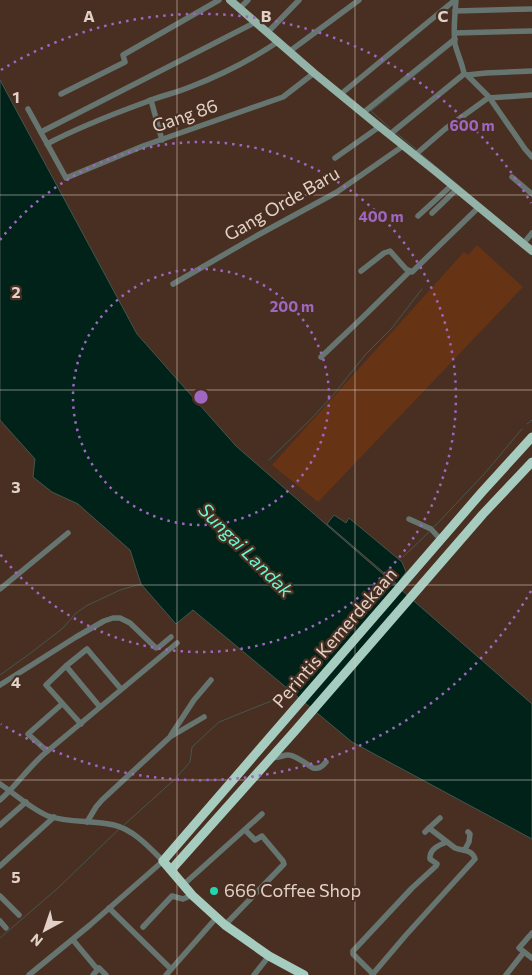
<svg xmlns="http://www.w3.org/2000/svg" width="532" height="975" viewBox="0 0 532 975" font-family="Commissioner,sans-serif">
	<rect width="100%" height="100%" fill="#492f21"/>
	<!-- green -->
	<polygon fill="#673315" points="477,245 523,287 318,502 272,465 464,252 468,255"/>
	<!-- water -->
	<g fill="#002219" stroke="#44564e">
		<polygon points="0,80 137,334 236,446 532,704 532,839 352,742 193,610 176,624 141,584 130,550 78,504 52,492 33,477 35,459 0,420"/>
		<polygon points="334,515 346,523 349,518 402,562 406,572 397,584 327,524"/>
	</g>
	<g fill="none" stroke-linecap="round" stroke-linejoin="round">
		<!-- stream -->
		<g stroke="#44564e" stroke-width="1">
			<polyline points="390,128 371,111 452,45"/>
			<polyline points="395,132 416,149"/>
			<polyline points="421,154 517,234"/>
			<polyline points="527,424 532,420"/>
			<polyline points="269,460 309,421 334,394 365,355 391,329 422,289"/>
			<polyline points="434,527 485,473 522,429"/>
			<polyline points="403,557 429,532"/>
			<polyline points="0,675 28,655 63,628 75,614 86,606 120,590 141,584"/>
			<polyline points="124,825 175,779 190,762 192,747 219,722 291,693"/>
			<polyline points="0,938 58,888 119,829"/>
		</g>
		<!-- minor -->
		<g stroke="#667570" stroke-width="5.5">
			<path d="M456 0C455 13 453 31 455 44 457 53 463 65 464 74"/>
			<polyline points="240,8 248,0"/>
			<polyline points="455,11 532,9"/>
			<polyline points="268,32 299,0"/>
			<polyline points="455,33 532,31"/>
			<polyline points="290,51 359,0"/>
			<polyline points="464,74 467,75 489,97 525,149 532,157"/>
			<polyline points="467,75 486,73 532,71"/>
			<polyline points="61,94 125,62 123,55 219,0"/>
			<polyline points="341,94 455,0"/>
			<polyline points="151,100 162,140"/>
			<polyline points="28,109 66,178 143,146 283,97 314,73"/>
			<polyline points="363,113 455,39"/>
			<polyline points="41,132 256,22"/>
			<polyline points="389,135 464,74"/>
			<path d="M47 144C79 127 113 114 146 102 160 96 176 93 190 87 221 75 251 60 279 41"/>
			<polyline points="415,155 445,129 488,98 532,95"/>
			<polyline points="335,158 379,127"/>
			<polyline points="512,177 532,194"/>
			<polyline points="432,213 457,189"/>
			<polyline points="418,216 452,185"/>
			<polyline points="523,244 532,233"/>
			<polyline points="361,271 384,253 390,251 406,269 412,272 479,207"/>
			<polyline points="173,284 258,235 337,192 403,146"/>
			<polyline points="321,357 362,318 410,271"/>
			<polyline points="409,519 431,529 441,540"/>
			<polyline points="0,589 68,533"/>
			<polyline points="66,666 100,707"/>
			<polyline points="0,685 76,637 104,621 113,618 120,618 130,623 156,648 159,647 171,637"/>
			<polyline points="81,724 46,685 66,666 87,649 121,689"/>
			<polyline points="171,735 194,700 211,680"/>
			<polyline points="47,751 28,734 62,704"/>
			<path d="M272 757C280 759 283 754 289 755 296 756 307 764 313 768 319 769 322 767 326 762"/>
			<path d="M0 784C15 794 31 809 48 816 69 823 92 820 114 825 134 830 149 847 163 861L90 925 29 975"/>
			<path d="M0 800C16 786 28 768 44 754L177 643"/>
			<polyline points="87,822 96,807 102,800 170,737 204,717"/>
			<polyline points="0,825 26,802"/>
			<polyline points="429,828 440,818"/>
			<polyline points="465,849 469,842 470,834 468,832"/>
			<polyline points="0,866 54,817"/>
			<polyline points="183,885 262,814"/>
			<polyline points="0,896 19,915"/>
			<polyline points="109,908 171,969"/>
			<polyline points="0,921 6,928"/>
			<polyline points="225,925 284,864 283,861 262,836 255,840 245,830"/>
			<polyline points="143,927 172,896 183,899 192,895"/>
			<polyline points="532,933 519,948 532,958"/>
			<polyline points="73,940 98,970"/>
			<path d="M373 974 353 954V951L412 888 436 866 437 864 430 859C429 849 439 845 447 842"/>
			<polyline points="93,975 99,968 106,975"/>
			<polyline points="166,975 217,917"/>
			<polyline points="254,975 269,956"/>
			<path d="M372 975 406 935 475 859C472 849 463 851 455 848L429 828 425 832"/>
			<polyline points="506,975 524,952"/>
		</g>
		<!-- major -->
		<polyline stroke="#93b3a9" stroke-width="8" points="230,0 314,73 375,123 435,171 532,251"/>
		<!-- highway -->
		<g stroke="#a5ccbf" stroke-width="9">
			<polyline points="171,870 294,732 483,514 532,462"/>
			<polyline points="304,975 269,956 225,925 192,895 163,861 482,492 532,437"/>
		</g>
	</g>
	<!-- grid -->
	<path fill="none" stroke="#e2d1c8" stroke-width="1" stroke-opacity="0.55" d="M177 0V975M355 0V975M0 195H532M0 390H532M0 585H532M0 780H532"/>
	<!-- distance rings -->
	<g fill="none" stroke="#9f66c2" stroke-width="2.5" stroke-dasharray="2.5 5">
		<circle cx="201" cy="397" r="128"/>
		<path d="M0 240A255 255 0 1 1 0 554"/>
		<path d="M531 591A383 383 0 0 1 1 724M1 70A383 383 0 0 1 531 203"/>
	</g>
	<!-- markers -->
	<circle fill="#22d5af" stroke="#492f21" stroke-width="2" cx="214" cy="891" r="5"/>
	<g text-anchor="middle" stroke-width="4.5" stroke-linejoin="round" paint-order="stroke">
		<!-- street labels -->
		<g font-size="18" fill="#e2d1c8" stroke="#492f21">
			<text transform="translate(185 116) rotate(-19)" y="6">Gang 86</text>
			<text transform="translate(282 204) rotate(-30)" y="6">Gang Orde Baru</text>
			<text transform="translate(335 638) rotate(-49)" y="6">Perintis Kemerdekaan</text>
		</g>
		<!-- poi labels -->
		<g font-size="18" fill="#e2d1c8" stroke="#492f21" text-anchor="start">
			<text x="224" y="897">666 Coffee Shop</text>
		</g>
		<!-- water labels -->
		<g font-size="19" font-style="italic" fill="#66f8d2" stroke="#492f21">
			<text transform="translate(246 550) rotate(45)" y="7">Sungai Landak</text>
		</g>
	</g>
	<g font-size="16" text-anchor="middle" font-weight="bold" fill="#e2d1c8" stroke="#492f21" stroke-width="4.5" stroke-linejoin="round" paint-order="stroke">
		<text x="89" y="22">A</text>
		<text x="266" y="22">B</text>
		<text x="443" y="22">C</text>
		<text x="16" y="103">1</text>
		<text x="16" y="298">2</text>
		<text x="16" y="493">3</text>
		<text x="16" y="688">4</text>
		<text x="16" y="883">5</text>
	</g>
	<circle cx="201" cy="397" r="8" fill="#9f66c2" stroke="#492f21" stroke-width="2.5"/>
	<g font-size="15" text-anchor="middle" font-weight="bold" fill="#9f66c2" stroke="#492f21" stroke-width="4.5" stroke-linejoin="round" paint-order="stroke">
		<text x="472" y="131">600 m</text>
		<text x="381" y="222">400 m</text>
		<text x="292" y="312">200 m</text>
	</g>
	<!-- north arrow -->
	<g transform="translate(45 930) rotate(220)" stroke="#492f21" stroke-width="4" paint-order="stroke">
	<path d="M0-4L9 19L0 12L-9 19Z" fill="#e2d1c8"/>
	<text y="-8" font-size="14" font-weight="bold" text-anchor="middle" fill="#e2d1c8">N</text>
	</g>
</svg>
